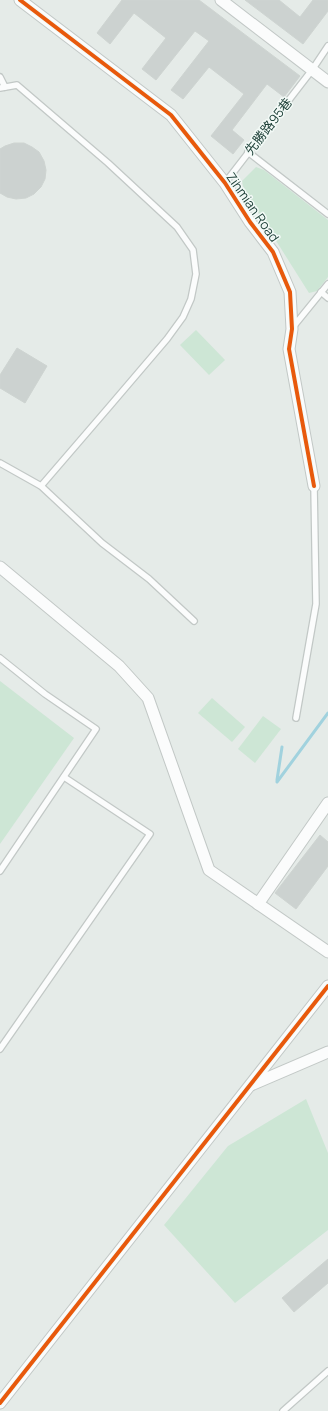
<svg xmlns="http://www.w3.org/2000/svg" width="328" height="1411" viewBox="0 0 328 1411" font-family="Manrope,'Noto Sans TC',sans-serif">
	<rect width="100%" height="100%" fill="#e5ebe8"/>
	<!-- green -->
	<g fill="#cde6d5">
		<polygon points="256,167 264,170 328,220 328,277 317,291 309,293 244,190 242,181"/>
		<polygon points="196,330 225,360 209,375 180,345"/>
		<polygon points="0,681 74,738 0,844"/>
		<polygon points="212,698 245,727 232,742 198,713"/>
		<polygon points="263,716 281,729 255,763 238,749"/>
		<polygon points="306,1099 328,1153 328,1230 235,1303 164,1225 228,1146"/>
	</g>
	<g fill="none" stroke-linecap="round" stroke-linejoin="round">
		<!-- stream -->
		<g stroke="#a1d2de" stroke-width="3">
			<polyline points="277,780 282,747"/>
			<polyline points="277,782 328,713"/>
		</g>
	</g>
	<!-- building -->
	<g fill="#ccd2d0" stroke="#ced4d1">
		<polygon points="122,0 199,0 300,76 284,97 267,84 232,130 244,140 233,154 211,136 244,94 209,67 183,99 171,90 209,41 195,31 156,80 142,69 166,38 134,13 110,44 97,33"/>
		<polygon points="245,0 279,0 300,17 313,0 328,0 328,11 303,44"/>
		<polygon points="14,143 24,143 32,147 39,152 44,161 46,170 45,179 41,187 34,194 26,198 16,199 7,197 0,193 0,149 5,146"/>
		<polygon points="17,348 47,366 25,403 0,388 0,375"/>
		<polygon points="320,835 328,842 328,866 296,909 275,893"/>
		<polygon points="328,1259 328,1283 294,1312 282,1298"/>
	</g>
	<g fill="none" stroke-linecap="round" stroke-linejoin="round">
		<!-- lane casing -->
		<g stroke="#c2c8c6" stroke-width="8">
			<g id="lane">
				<polyline points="0,77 5,87"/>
				<polyline points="0,88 17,85 108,163 177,227 193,250 196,274 191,299 183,317 167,339 109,407 41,486"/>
				<polyline points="248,152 328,214"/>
				<polyline points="225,183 312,70 328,46"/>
				<polyline points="321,292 328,298"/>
				<polyline points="293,327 328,284"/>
				<polyline points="0,463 41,486 102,543 149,579 194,621"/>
				<polyline points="0,658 45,694 96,729 0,871"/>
				<polyline points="296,718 316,604 314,486"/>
				<polyline points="0,1049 150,834 64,777"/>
				<polyline points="283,1411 328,1371"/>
			</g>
		</g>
		<!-- street casing -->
		<g stroke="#c2c8c6" stroke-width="13">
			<g id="street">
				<polyline points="20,0 171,115 225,183 250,222 273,252 290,292 292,329 289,349 314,486"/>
				<polyline points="221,0 328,82"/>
				<polyline points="0,567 119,666 148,698 209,870 328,952"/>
				<polyline points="258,904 328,803"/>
				<polyline points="251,1085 328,1052"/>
				<polyline points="0,1403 328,986"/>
			</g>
		</g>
		<!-- lane -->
		<use href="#lane" stroke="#fbfcfc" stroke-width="5.5"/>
		<!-- street -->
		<use href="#street" stroke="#fbfcfc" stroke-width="11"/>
		<!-- cycleway casing -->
		<g stroke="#f3faf7" stroke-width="6">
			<g id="cycleway">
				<polyline points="20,0 171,115 225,183 250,222 273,252 290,292 292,329 289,349 314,486"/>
				<polyline points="0,1403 328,986"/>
			</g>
		</g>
		<!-- cycleway -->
		<use href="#cycleway" stroke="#e8590c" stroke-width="4"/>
	</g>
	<g text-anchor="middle" stroke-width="3" stroke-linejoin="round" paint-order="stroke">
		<!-- street labels -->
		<g font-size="13" fill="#20423a" stroke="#f3faf7">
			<text transform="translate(268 126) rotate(-52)" y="5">先勝路95巷</text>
			<text transform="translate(253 207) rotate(55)" y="5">Zihmian Road</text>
		</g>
	</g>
</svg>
